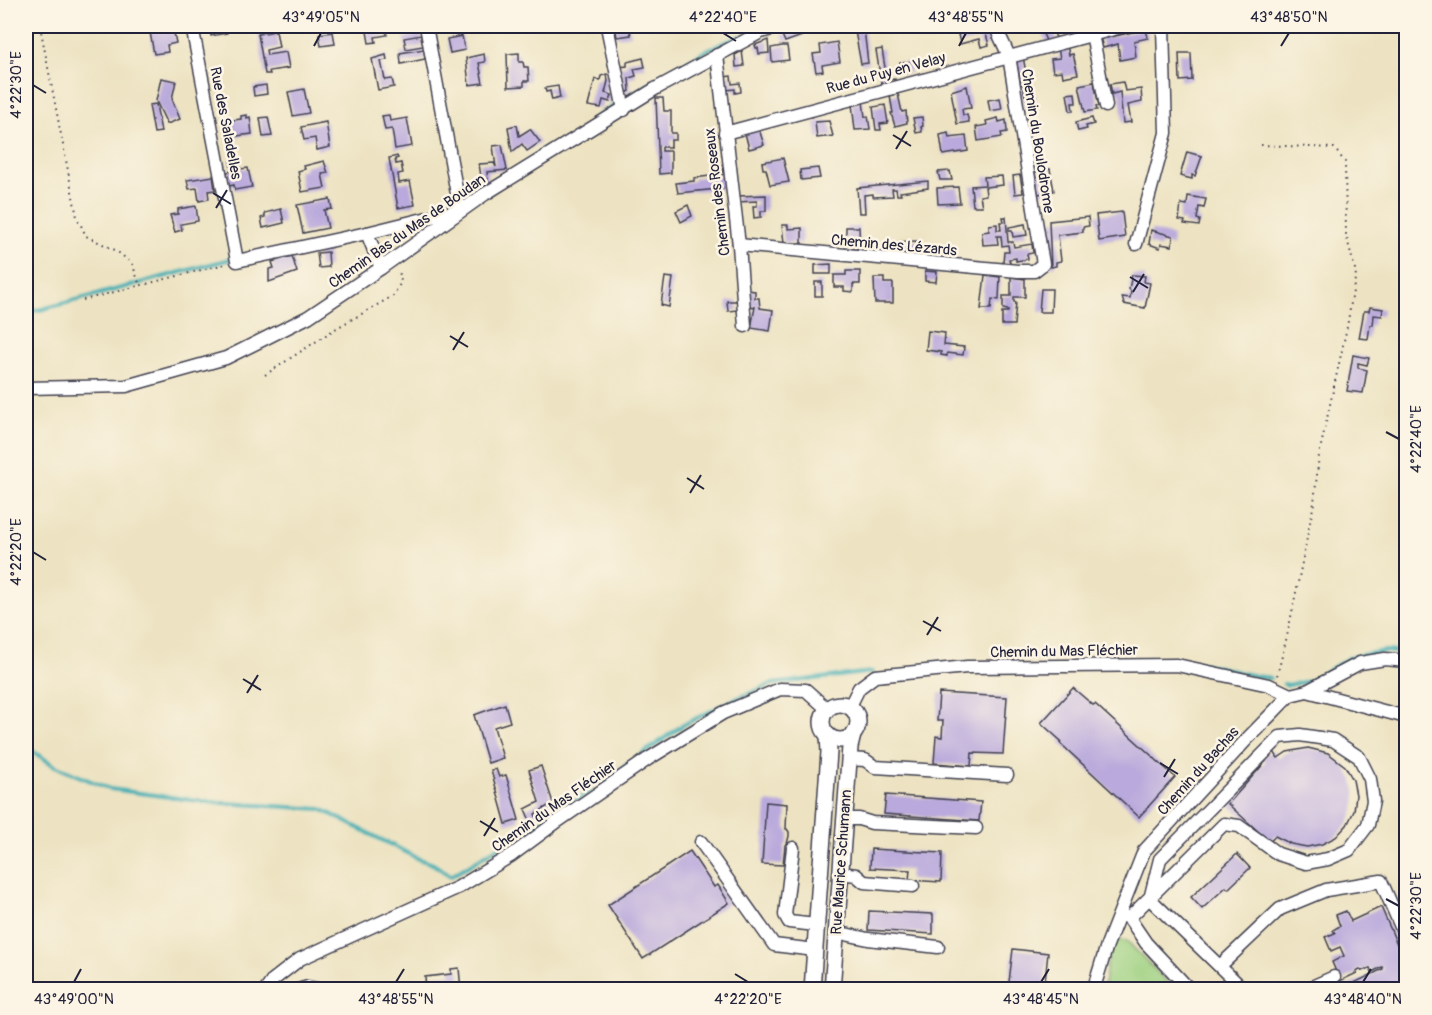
<svg xmlns="http://www.w3.org/2000/svg" width="1432" height="1015" viewBox="0 0 1432 1015" font-family="Pangolin,sans-serif">
	<rect width="100%" height="100%" fill="#fcf5e5"/>
	<filter id="ink" filterUnits="userSpaceOnUse"><feTurbulence type="fractalNoise" baseFrequency=".0167" numOctaves="2"/><feDisplacementMap in="SourceGraphic" scale="12" xChannelSelector="R" yChannelSelector="G"/><feConvolveMatrix kernelMatrix="1 2 1 2 8 2 1 2 1" color-interpolation-filters="sRGB"/></filter>
	<filter id="wash" filterUnits="userSpaceOnUse"><feTurbulence type="fractalNoise" baseFrequency=".008" numOctaves="4" result="noise"/><feDisplacementMap in="SourceGraphic" scale="24" xChannelSelector="R" yChannelSelector="G"/><feGaussianBlur stdDeviation="1.35" result="paint"/><feColorMatrix in="noise" values="0 0 0 0 0 0 0 0 0 0 0 0 0 0 0 0 0 1.4 0 .05"/><feComposite in="paint" operator="in"/></filter>
	<g filter="url(#wash)">
		<rect width="100%" height="100%" fill="#ede3c2"/>
		<!-- green -->
		<polygon fill="#9dd080" stroke="#60795e" stroke-width="1.5" points="1118,940 1127,941 1174,989 1103,990 1109,953"/>
		<g fill="none" stroke-linecap="round" stroke-linejoin="round">
			<!-- stream -->
			<g stroke="#3eafb5" stroke-width="4">
				<polyline points="631,95 709,49 741,36"/>
				<polyline points="591,122 614,105"/>
				<polyline points="468,198 478,193"/>
				<polyline points="26,312 43,309 234,258"/>
				<path d="M1200 664C1224 666 1247 677 1270 678"/>
				<polyline points="1284,684 1287,685 1310,681 1351,657 1385,651 1406,653"/>
				<polyline points="26,747 55,766 110,789 207,802 321,809 419,859 433,864 451,876 591,791"/>
				<polyline points="602,783 683,725 733,700 772,684 872,672"/>
			</g>
		</g>
		<g id="blocks">
			<!-- building -->
			<g fill="#b9a9dc">
				<polygon points="154,26 161,26 162,30 173,28 176,43 167,45 168,52 154,54 149,27"/>
				<polygon points="209,26 225,26 227,33 211,36"/>
				<polygon points="366,26 386,26 387,35 375,37 376,42 369,43"/>
				<polygon points="615,26 629,26 631,35 617,37"/>
				<polygon points="852,26 857,26 858,30 864,29 868,63 861,64 855,31 852,31"/>
				<polygon points="1042,26 1051,26 1057,40 1047,43 1040,27"/>
				<polygon points="984,27 989,45 981,47 979,39 960,44 958,34"/>
				<polygon points="802,29 802,36 785,42 782,35"/>
				<polygon points="1146,29 1148,38 1134,41 1136,57 1120,60 1118,44 1103,48 1100,37 1106,36 1107,38"/>
				<polygon points="276,31 279,47 266,50 267,55 286,52 289,68 269,71 270,74 265,74 258,34"/>
				<polygon points="333,32 335,44 321,46 319,34"/>
				<polygon points="421,35 423,46 406,49 404,38"/>
				<polygon points="462,36 465,50 450,53 447,39"/>
				<polygon points="768,40 769,53 759,54 758,48 756,48 755,45"/>
				<polygon points="837,42 840,62 822,65 823,71 816,72 813,54 821,53 820,45"/>
				<polygon points="1067,45 1069,55 1073,54 1078,74 1063,77 1062,71 1053,72 1051,59 1060,58 1058,48"/>
				<polygon points="782,46 787,46 789,60 772,62 771,48"/>
				<polygon points="424,49 425,59 401,64 400,53"/>
				<polygon points="882,49 887,80 895,79 896,83 882,87 876,50"/>
				<polygon points="742,51 744,66 736,67 735,55"/>
				<polygon points="519,53 519,62 523,62 524,67 528,67 529,81 524,81 524,86 508,87 507,54"/>
				<polygon points="1179,53 1191,53 1192,80 1180,81"/>
				<polygon points="484,54 485,62 479,63 483,83 469,85 466,58"/>
				<polygon points="386,55 387,60 381,61 385,80 392,79 394,87 378,90 372,59"/>
				<polygon points="1023,56 1027,79 1020,81 1016,59"/>
				<polygon points="643,58 645,67 634,69 636,76 629,78 630,91 625,94 620,67 627,66 627,62"/>
				<polygon points="909,62 911,72 901,73 900,63"/>
				<polygon points="607,74 608,81 605,93 612,95 610,102 603,100 601,108 588,106 595,79 600,80 601,76"/>
				<polygon points="731,76 732,84 740,83 741,92 735,93 735,89 726,90 724,77"/>
				<polygon points="161,78 176,81 172,99 180,119 167,124 156,101"/>
				<polygon points="1094,82 1099,106 1096,106 1097,110 1085,112 1079,85"/>
				<polygon points="1123,82 1125,91 1141,89 1142,102 1128,105 1131,122 1123,123 1120,92 1112,94 1110,84"/>
				<polygon points="1023,84 1025,95 1035,93 1037,106 1024,109 1019,85"/>
				<polygon points="266,85 267,94 254,96 253,87"/>
				<polygon points="558,86 560,98 552,100 550,91 546,92 545,88"/>
				<polygon points="967,86 971,108 962,109 963,115 967,115 969,122 957,124 951,91"/>
				<polygon points="304,89 309,113 293,116 288,92"/>
				<polygon points="1075,93 1076,103 1072,103 1073,111 1070,111 1067,94"/>
				<polygon points="898,94 902,112 906,111 907,123 895,126 891,113 893,113 890,96"/>
				<polygon points="656,98 663,98 664,111 671,111 671,133 676,133 676,140 671,140 671,147 662,147 662,151 671,151 671,173 659,174"/>
				<polygon points="1000,98 1002,109 990,111 988,100"/>
				<polygon points="863,101 865,117 868,116 870,129 855,130 852,104"/>
				<polygon points="156,104 161,132 154,133 149,105"/>
				<polygon points="885,105 888,123 880,124 881,130 876,130 873,107"/>
				<polygon points="247,115 247,118 250,117 252,134 229,137 226,121 241,119 241,116"/>
				<polygon points="389,115 390,121 407,118 412,146 395,149 392,129 385,130 382,116"/>
				<polygon points="268,117 272,136 263,137 260,118"/>
				<polygon points="922,117 923,126 921,127 922,132 916,133 913,118"/>
				<polygon points="998,118 999,122 1006,120 1007,132 1001,133 1002,137 978,141 976,127 987,125 986,121"/>
				<polygon points="1092,118 1094,124 1086,126 1087,129 1078,131 1076,122"/>
				<polygon points="829,121 833,136 817,138 815,122"/>
				<polygon points="326,122 330,147 317,150 315,138 304,140 301,127"/>
				<polygon points="517,125 519,136 530,129 540,142 527,151 522,144 512,152 508,127"/>
				<polygon points="759,129 764,145 749,149 745,133"/>
				<polygon points="948,133 949,138 966,136 968,151 943,155 940,135"/>
				<polygon points="502,145 507,170 487,172 488,181 485,181 486,187 483,189 479,164 494,163 496,167 493,146"/>
				<polygon points="1187,152 1202,156 1195,176 1192,175 1192,179 1180,176"/>
				<polygon points="397,156 398,158 395,159 396,164 401,163 403,173 398,174 399,183 410,181 415,205 398,208 389,158"/>
				<polygon points="783,158 789,182 770,185 766,169 763,169 762,162"/>
				<polygon points="238,159 240,169 248,168 252,187 235,190 234,185 229,186 227,172 232,171 230,161"/>
				<polygon points="324,161 328,173 322,174 325,188 302,192 298,171 305,169 304,166"/>
				<polygon points="818,168 820,178 801,180 800,170"/>
				<polygon points="1050,169 1054,191 1038,194 1035,172"/>
				<polygon points="950,171 952,180 940,180 938,172"/>
				<polygon points="726,174 728,188 678,193 676,183 694,181 694,178"/>
				<polygon points="1020,175 1023,193 1015,194 1013,176"/>
				<polygon points="213,176 215,190 208,191 209,199 199,201 197,188 189,189 187,180"/>
				<polygon points="1002,176 1003,185 985,187 986,195 980,196 982,206 973,206 971,186 985,185 984,177"/>
				<polygon points="928,181 928,188 900,192 901,195 897,195 896,189 892,189 893,196 873,197 873,194 864,195 865,213 859,213 857,188"/>
				<polygon points="958,187 960,203 938,204 937,188"/>
				<polygon points="766,195 766,211 761,211 761,217 754,218 753,206 757,206 757,201 737,202 737,196"/>
				<polygon points="1188,196 1206,199 1204,208 1199,207 1197,219 1200,220 1199,226 1184,224 1185,221 1179,220 1181,204 1187,205"/>
				<polygon points="330,199 332,209 324,210 328,228 303,233 297,205"/>
				<polygon points="688,205 692,216 681,222 676,211"/>
				<polygon points="196,206 198,221 181,224 182,230 175,232 170,215 178,214 178,209"/>
				<polygon points="281,209 284,223 263,228 261,218 265,217 265,213"/>
				<polygon points="1122,212 1125,237 1099,241 1096,215"/>
				<polygon points="1003,217 1006,217 1008,242 1013,242 1014,247 1032,244 1033,253 1027,254 1028,259 1016,261 1016,258 1009,259 1010,263 1003,262 1004,252 1009,252 1008,245 1002,246 1001,236 997,236 998,244 983,245 982,232 989,231 989,225 997,224 997,230 1001,230 1000,222 1004,222"/>
				<polygon points="1088,217 1089,226 1083,227 1083,232 1058,235 1061,261 1056,262 1056,266 1051,267 1049,221"/>
				<polygon points="1025,224 1027,235 1013,237 1012,231 1009,231 1009,227"/>
				<polygon points="782,225 788,225 788,229 802,228 802,243 784,243"/>
				<polygon points="846,227 859,227 860,249 846,248"/>
				<polygon points="1151,230 1173,236 1172,246 1161,244 1160,248 1149,244"/>
				<polygon points="918,241 918,255 890,253 890,242"/>
				<polygon points="328,252 329,267 319,268 317,253"/>
				<polygon points="292,256 297,272 269,282 269,269 274,268 272,262"/>
				<polygon points="831,264 831,274 815,274 815,265"/>
				<polygon points="846,271 860,271 860,284 853,284 853,292 844,291 844,287 834,287 834,275 846,275"/>
				<polygon points="925,271 937,272 936,282 925,281"/>
				<polygon points="985,275 1000,277 999,300 992,299 991,309 981,309"/>
				<polygon points="1132,275 1145,276 1144,282 1150,283 1145,308 1124,304 1122,297 1130,298 1131,291 1129,289"/>
				<polygon points="665,277 673,278 669,307 661,305"/>
				<polygon points="1011,277 1025,279 1025,297 1014,297 1014,302 1016,302 1014,325 1002,325 1002,312 1008,312 1008,310 1003,309 1003,296 1011,296"/>
				<polygon points="874,278 884,278 884,283 893,283 893,303 875,303"/>
				<rect x="815" y="282" width="7" height="14"/>
				<polygon points="1041,289 1052,289 1051,312 1039,312"/>
				<polygon points="747,290 755,291 755,298 759,298 760,308 773,310 770,331 751,328 755,307 748,306"/>
				<polygon points="727,301 737,301 738,310 728,311"/>
				<polygon points="1370,307 1383,309 1382,316 1374,315 1373,325 1370,325 1368,339 1359,338 1364,311 1369,311"/>
				<polygon points="928,331 945,333 944,345 964,347 963,355 947,353 947,356 941,355 941,352 926,350"/>
				<polygon points="1353,355 1369,358 1367,365 1358,363 1358,368 1367,370 1363,393 1347,391"/>
				<polygon points="1073,688 1093,705 1095,704 1175,777 1139,817 1060,743 1061,741 1041,723"/>
				<polygon points="939,693 1007,697 1003,754 972,753 971,766 934,763 936,736 942,737 943,721 937,721"/>
				<polygon points="505,704 510,722 494,727 503,758 488,763 474,715"/>
				<polygon points="1308,748 1328,753 1345,766 1353,780 1356,795 1354,811 1347,825 1336,837 1322,844 1307,847 1291,844 1275,836 1270,842 1228,804 1266,761 1262,758 1273,750 1278,758 1287,752"/>
				<polygon points="541,766 553,803 535,814 537,819 531,823 525,809 539,802 529,770"/>
				<polygon points="496,769 499,777 506,775 519,820 506,824 491,770"/>
				<polygon points="886,795 981,802 979,821 884,814"/>
				<polygon points="766,802 787,804 786,829 787,829 789,832 789,836 787,844 785,845 783,865 762,864"/>
				<polygon points="871,849 942,853 941,882 909,880 910,870 870,868"/>
				<polygon points="690,851 714,887 718,885 729,903 643,959 608,905"/>
				<polygon points="1237,854 1250,868 1228,889 1226,887 1202,909 1191,897"/>
				<polygon points="1381,907 1406,965 1406,990 1331,990 1330,986 1339,982 1342,989 1383,969 1382,967 1372,972 1370,968 1362,971 1360,969 1356,971 1357,973 1340,981 1332,962 1344,956 1340,947 1331,951 1325,937 1335,933 1333,930 1340,926 1336,915 1346,911 1351,921"/>
				<polygon points="869,911 933,914 933,934 868,930"/>
				<polygon points="1013,949 1048,953 1044,990 1008,990"/>
				<polygon points="459,968 461,990 426,990 425,977 451,974 451,969"/>
			</g>
		</g>
	</g>
	<g filter="url(#ink)">
		<use href="#blocks" fill-opacity="0" stroke="#403f4f" stroke-width="1.5"/>
		<g fill="none" stroke-linecap="round" stroke-linejoin="round">
			<!-- minor casing -->
			<g stroke="#403f4f" stroke-width="15">
				<g id="minor">
					<polyline points="192,26 237,261 367,233 460,210 426,26"/>
					<polyline points="607,26 624,110"/>
					<polyline points="1092,34 1106,106"/>
					<polyline points="717,55 739,245 745,326"/>
					<polyline points="725,133 1125,26"/>
					<polyline points="367,233 381,268"/>
					<polyline points="1136,244 1166,133 1163,26"/>
					<polyline points="739,245 1018,271 1034,271 1043,264 1009,56 995,26"/>
					<polyline points="26,388 126,386 226,358 308,317 381,268 485,194 655,89 761,32 782,26"/>
					<polyline points="1307,691 1406,717"/>
					<polyline points="850,706 859,688 875,676 967,667 1177,665 1269,685 1290,695"/>
					<polyline points="849,759 865,760 875,767 1007,775"/>
					<polyline points="845,819 859,819 872,823 976,828"/>
					<polyline points="701,842 774,945 815,950"/>
					<polyline points="793,848 785,915 789,922 816,925"/>
					<polyline points="841,873 856,875 864,882 913,886"/>
					<polyline points="1121,915 1129,918 1146,943 1190,990"/>
					<polyline points="1129,918 1224,824 1239,826 1278,854 1306,863 1328,859 1349,850 1368,825 1373,801 1370,779 1359,757 1333,740 1300,735 1280,737 1160,859 1150,899 1244,990"/>
					<polyline points="836,932 868,939 938,947"/>
					<polyline points="1221,965 1280,909 1326,890 1381,881 1406,938"/>
					<polyline points="266,990 273,980 300,959 459,887 512,855 558,821 648,759 723,713 780,689 806,690 827,709"/>
					<polyline points="298,990 308,987 321,990"/>
					<polyline points="1096,990 1096,981 1107,945 1144,851 1248,738 1290,695 1307,691 1360,663 1385,659 1406,661"/>
					<polyline points="1305,990 1334,977"/>
				</g>
			</g>
			<!-- major casing -->
			<g stroke="#403f4f" stroke-width="18">
				<g id="major">
					<circle cx="840" cy="722" r="18"/>
					<polyline points="812,990 829,752 828,735"/>
					<polyline points="832,990 850,747 853,735"/>
				</g>
			</g>
			<!-- path -->
			<g stroke="#403f4f" stroke-width="2" stroke-dasharray="1.5 4.5" stroke-linecap="butt">
				<polyline points="40,26 77,217 86,236 115,250 132,263 140,286"/>
				<polyline points="1261,145 1334,148 1345,162 1346,235 1356,273 1347,327 1319,455 1314,503 1288,632 1277,676"/>
				<polyline points="83,300 225,264"/>
				<polyline points="265,375 335,329 393,296 401,282 399,270"/>
			</g>
			<!-- minor -->
			<use href="#minor" stroke="#fff" stroke-width="12"/>
			<!-- major -->
			<use href="#major" stroke="#fff" stroke-width="15"/>
		</g>
	</g>
	<!-- ticks -->
	<path fill="none" stroke="#22223b" stroke-width="2" d="M723 33 736 41M314 46 321 33M959 46 966 33M1281 46 1289 33M33 85 46 93M893 135 911 146M896 149 907 131M213 193 231 204M216 208 227 190M1130 277 1148 288M1133 292 1144 274M450 336 468 347M453 350 464 332M1386 432 1399 439M687 478 704 489M690 493 701 475M33 552 46 560M923 621 941 631M927 635 938 617M243 679 261 690M247 693 258 675M1160 763 1178 774M1164 777 1175 759M480 821 498 832M484 836 495 818M1386 899 1399 906M735 974 748 982M74 982 81 969M396 982 404 969M1041 982 1049 969M1363 982 1371 969"/>
	<g text-anchor="middle" stroke-width="5" stroke-linejoin="round" paint-order="stroke">
		<!-- street labels -->
		<g font-size="15" fill="#22223b" stroke="#fcf5e5">
			<text transform="translate(886 73) rotate(-15)" y="5">Rue du Puy en Velay</text>
			<text transform="translate(226 123) rotate(79)" y="5">Rue des Saladelles</text>
			<text transform="translate(1038 141) rotate(81)" y="5">Chemin du Boulodrome</text>
			<text transform="translate(717 192) rotate(-97)" y="5">Chemin des Roseaux</text>
			<text transform="translate(407 231) rotate(-35)" y="5">Chemin Bas du Mas de Boudan</text>
			<text transform="translate(894 245) rotate(5)" y="5">Chemin des Lézards</text>
			<text transform="translate(1064 651) rotate(-1)" y="5">Chemin du Mas Fléchier</text>
			<text transform="translate(1198 771) rotate(-48)" y="5">Chemin du Bachas</text>
			<text transform="translate(554 806) rotate(-35)" y="5">Chemin du Mas Fléchier</text>
			<text transform="translate(841 862) rotate(-86)" y="5">Rue Maurice Schumann</text>
		</g>
	</g>
	<!-- margin -->
	<rect width="1432" height="1015" fill="none" stroke="#fcf5e5" stroke-width="66"/>
	<rect x="33" y="33" width="1366" height="949" fill="none" stroke="#22223b" stroke-width="2"/>
	<g font-size="15" text-anchor="middle" fill="#22223b">
		<text x="321" y="22">43°49'05"N</text>
		<text x="723" y="22">4°22'40"E</text>
		<text x="966" y="22">43°48'55"N</text>
		<text x="1289" y="22">43°48'50"N</text>
		<text transform="translate(16 85) rotate(-90)" y="5">4°22'30"E</text>
		<text transform="translate(1416 439) rotate(-90)" y="5">4°22'40"E</text>
		<text transform="translate(16 552) rotate(-90)" y="5">4°22'20"E</text>
		<text transform="translate(1416 906) rotate(-90)" y="5">4°22'30"E</text>
		<text x="74" y="1004">43°49'00"N</text>
		<text x="396" y="1004">43°48'55"N</text>
		<text x="748" y="1004">4°22'20"E</text>
		<text x="1041" y="1004">43°48'45"N</text>
		<text x="1363" y="1004">43°48'40"N</text>
	</g>
</svg>
